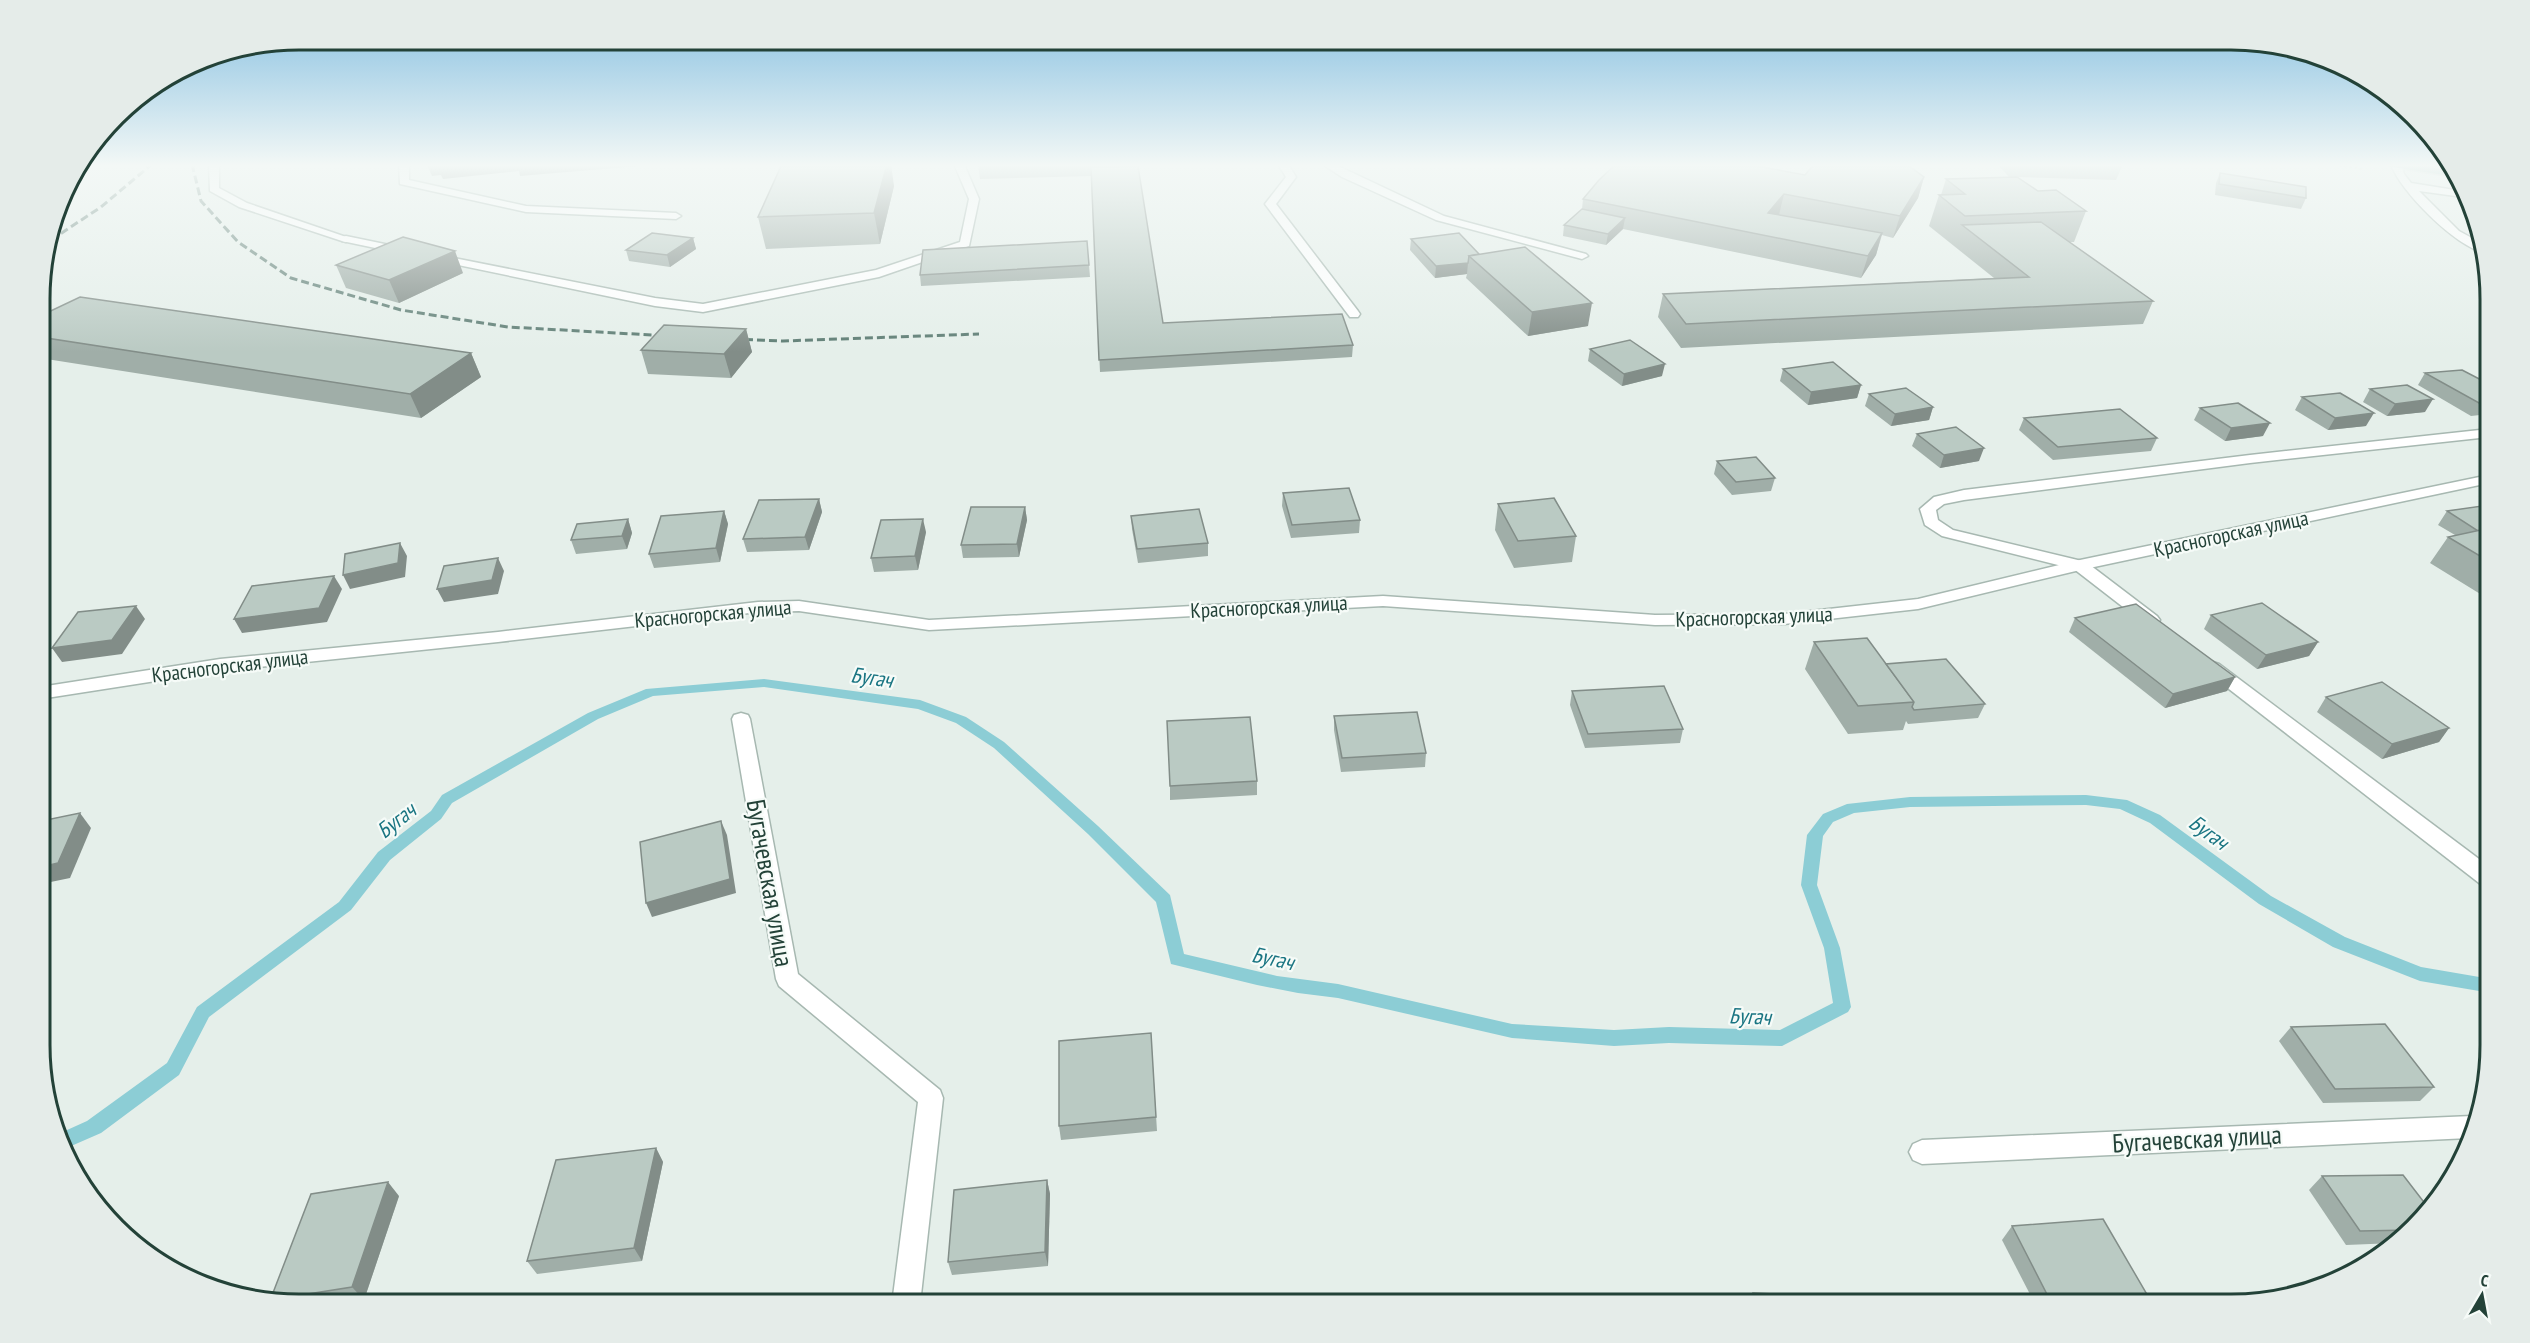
<svg xmlns="http://www.w3.org/2000/svg" width="2530" height="1343" viewBox="0 0 2530 1343" font-family="'PT Sans Narrow',sans-serif">
	<rect width="100%" height="100%" fill="#e5efea"/>
	<g fill="none" stroke-linecap="round" stroke-linejoin="round">
		<!-- stream -->
		<polygon fill="#8ccdd5" fill-rule="evenodd" points="764,679 920,700 966,717 1004,742 1098,826 1170,895 1184,954 1277,976 1338,984 1512,1024 1614,1030 1669,1027 1780,1030 1833,1003 1824,948 1801,885 1807,835 1823,814 1847,804 1910,797 2086,795 2127,800 2160,815 2271,896 2345,937 2421,967 2491,979 2491,993 2420,981 2333,947 2259,904 2150,823 2120,809 2086,805 1910,807 1854,813 1833,822 1823,836 1817,885 1840,948 1851,1007 1848,1012 1782,1046 1669,1043 1614,1046 1512,1038 1338,998 1298,993 1257,985 1171,964 1156,902 1088,834 994,748 956,723 918,709 764,687 653,696 598,719 452,803 441,819 390,860 351,910 209,1017 179,1075 101,1133 62,1150 56,1135 87,1121 167,1063 197,1007 339,902 378,852 431,811 442,795 588,713 646,689"/>
		<!-- service casing -->
		<g stroke="#a7b8b1" stroke-width="3">
			<g id="service">
				<polygon points="399,164 409,164 409,180 526,206 676,213 681,216 676,219 526,212 400,184"/>
				<polygon points="954,164 964,164 979,199 969,246 879,277 703,312 655,306 434,260 428,257 434,254 655,298 703,304 876,270 960,242 969,199"/>
				<polygon points="1278,164 1288,164 1296,177 1276,204 1358,311 1360,314 1358,317 1350,317 1265,204 1286,177"/>
				<polygon points="346,236 404,248 410,251 404,254 342,241 342,237"/>
				<polygon points="2489,429 2489,437 2250,463 1964,500 1944,504 1936,510 1938,520 1953,530 2086,562 2157,616 2160,620 2157,624 2145,624 2074,569 1942,536 1925,525 1920,509 1934,497 1964,490 2250,455"/>
				<polygon points="2213,662 2219,664 2491,868 2491,888 2483,886 2207,672 2204,668 2207,664"/>
			</g>
		</g>
		<!-- minor casing -->
		<g stroke="#a7b8b1" stroke-width="3">
			<g id="minor">
				<polygon points="209,164 219,164 219,188 247,203 352,239 346,242 342,241 239,207 210,191"/>
				<polygon points="1322,164 1334,164 1444,216 1586,254 1588,256 1582,259 1436,220 1342,177"/>
				<path d="M2391 164H2401L2404 174 2411 183 2461 191 2463 197 2419 191 2459 231 2481 243 2484 252C2457 248 2399 190 2391 164Z"/>
				<polygon points="2489,475 2489,483 2080,570 1918,609 1784,624 1655,625 1383,606 929,630 799,611 758,612 498,642 220,671 40,699 40,687 220,659 498,632 758,602 799,601 929,620 1383,596 1655,615 1784,614 1918,599 2080,560"/>
				<polygon points="741,713 748,715 750,719 798,974 940,1090 943,1098 920,1304 892,1304 918,1102 779,986 776,979 732,719 734,715"/>
				<polygon points="2472,1116 2474,1117 2469,1138 1922,1164 1913,1160 1909,1152 1913,1144 1922,1140"/>
			</g>
		</g>
		<!-- primary casing -->
		<g stroke="#c1cac7" stroke-width="3">
			<polygon id="primary" points="2388,164 2411,164 2453,171 2456,177 2393,167"/>
		</g>
		<!-- path -->
		<polyline stroke="#84b4a3" stroke-width="2" stroke-dasharray="2 3" stroke-linecap="butt" points="2330,164 2364,169"/>
		<!-- service -->
		<use href="#service" fill="#fff" fill-rule="evenodd"/>
		<!-- minor -->
		<use href="#minor" fill="#fff" fill-rule="evenodd"/>
		<!-- primary -->
		<use href="#primary" fill="#68a694" fill-rule="evenodd"/>
		<!-- rail -->
		<g stroke="#5e7d74" stroke-width="3" stroke-dasharray="8 4" stroke-linecap="butt">
			<polyline points="192,164 201,201 238,242 291,278 401,310 508,327 670,336"/>
			<polyline points="51,240 101,207 152,164"/>
			<polyline points="733,339 783,341 979,334"/>
		</g>
	</g>
	<!-- wall -->
	<g fill="#a0aea8">
		<polygon points="978,164 1109,164 1109,167 1163,323 1353,345 1352,357 1100,372 1091,176 980,179"/>
		<polygon points="1997,164 2123,164 2116,180 2018,177 2038,191 2086,211 2074,242 2069,242 2153,301 2143,324 1681,348 1658,317 1663,294 1994,278 1929,226 1939,195 1941,195 1946,179 2009,177"/>
		<polygon points="2220,173 2306,198 2301,209 2215,195 2216,183"/>
		<polygon points="1805,175 1924,177 1918,198 1893,238 1882,235 1876,255 1861,278 1623,229 1606,245 1563,236 1564,225 1582,209 1583,199"/>
		<polygon points="894,186 880,244 766,249 758,217"/>
		<polygon points="693,238 696,249 670,267 629,261 626,250"/>
		<polygon points="1411,239 1479,254 1588,326 1528,336 1466,278 1467,274 1435,278 1410,250"/>
		<polygon points="1087,241 1090,277 921,286 920,275"/>
		<polygon points="336,265 463,273 399,303 346,288"/>
		<polygon points="40,316 471,353 481,377 421,418 40,358"/>
		<polygon points="746,329 752,352 731,378 648,374 641,350"/>
		<polygon points="1590,349 1662,376 1622,386 1588,361"/>
		<polygon points="1783,369 1861,385 1857,398 1808,405 1780,381"/>
		<polygon points="2425,373 2489,384 2489,414 2471,416 2418,385"/>
		<polygon points="2370,389 2425,412 2387,416 2363,402"/>
		<polygon points="1869,394 1933,407 1929,420 1891,426 1865,406"/>
		<polygon points="2302,397 2366,426 2328,430 2295,410"/>
		<polygon points="2200,408 2263,436 2225,441 2194,420"/>
		<polygon points="2024,418 2157,438 2151,451 2053,460 2019,430"/>
		<polygon points="1917,434 1979,461 1940,468 1912,446"/>
		<polygon points="1717,461 1775,478 1771,491 1732,495 1714,474"/>
		<polygon points="1283,493 1360,520 1359,533 1291,538 1282,506"/>
		<polygon points="819,499 822,512 809,550 747,552 743,539"/>
		<polygon points="1498,504 1576,536 1572,562 1514,568 1495,530"/>
		<polygon points="2489,505 2490,600 2430,563 2448,537 2455,535 2438,525 2447,511"/>
		<polygon points="1025,507 1027,520 1019,557 963,558 961,545"/>
		<polygon points="724,511 728,524 720,562 654,568 649,554"/>
		<polygon points="1131,516 1208,543 1208,556 1138,563 1132,529"/>
		<polygon points="628,519 632,533 627,549 576,554 571,540"/>
		<polygon points="926,532 918,570 874,572 871,558"/>
		<polygon points="2211,615 2318,642 2309,656 2257,669 2204,629"/>
		<polygon points="2075,618 2235,677 2227,691 2165,708 2069,632"/>
		<polygon points="1814,642 1886,664 1985,704 1978,718 1908,724 1906,721 1903,730 1848,734 1805,669"/>
		<polygon points="1572,691 1683,729 1680,743 1585,748 1570,705"/>
		<polygon points="2326,697 2449,728 2439,742 2382,759 2317,712"/>
		<polygon points="1334,716 1426,753 1425,767 1341,772 1334,730"/>
		<polygon points="1257,781 1257,795 1170,800 1170,786"/>
		<polygon points="2291,1027 2434,1087 2420,1101 2323,1103 2279,1041"/>
		<polygon points="1151,1033 1157,1131 1061,1140 1059,1126"/>
		<polygon points="656,1148 663,1162 642,1261 537,1274 527,1261"/>
		<polygon points="2322,1176 2426,1216 2395,1243 2346,1245 2309,1190"/>
		<polygon points="1047,1180 1050,1194 1048,1266 952,1275 948,1262"/>
		<polygon points="399,1196 364,1300 342,1304 298,1304 271,1298"/>
		<polygon points="2012,1226 2152,1303 2035,1304 2002,1240"/>
		<polygon points="1753,1293 1855,1304 1748,1304"/>
	</g>
	<!-- shaded-wall -->
	<g fill="#828d88">
		<polygon points="427,164 662,164 520,176 519,171 443,179 441,175 432,176"/>
		<polygon points="887,164 891,164 894,186 880,244 874,213"/>
		<polygon points="1924,177 1918,198 1893,238 1900,216"/>
		<polygon points="1784,194 1779,215 1768,213"/>
		<polygon points="1625,218 1623,229 1606,245 1608,234"/>
		<polygon points="1882,233 1876,255 1861,278 1868,256"/>
		<polygon points="693,238 696,249 670,267 667,255"/>
		<polygon points="455,251 463,273 399,303 389,280"/>
		<polygon points="1468,263 1467,274 1435,278 1436,266"/>
		<polygon points="1592,303 1588,326 1528,336 1532,312"/>
		<polygon points="746,329 752,352 731,378 724,354"/>
		<polygon points="471,353 481,377 421,418 410,394"/>
		<polygon points="1665,364 1662,376 1622,386 1624,374"/>
		<polygon points="1861,385 1857,398 1808,405 1811,392"/>
		<polygon points="2433,399 2425,412 2387,416 2395,404"/>
		<polygon points="1933,407 1929,420 1891,426 1895,414"/>
		<polygon points="2374,413 2366,426 2328,430 2335,418"/>
		<polygon points="2270,423 2263,436 2225,441 2231,428"/>
		<polygon points="1984,448 1979,461 1940,468 1944,455"/>
		<polygon points="819,499 822,512 809,550 805,537"/>
		<polygon points="1025,507 1027,520 1019,557 1017,544"/>
		<polygon points="724,511 728,524 720,562 716,548"/>
		<polygon points="628,519 632,533 627,549 622,536"/>
		<polygon points="923,519 926,532 918,570 915,556"/>
		<polygon points="400,543 407,556 405,577 350,589 343,575"/>
		<polygon points="498,558 504,571 498,594 444,602 437,589"/>
		<polygon points="334,576 342,589 327,622 242,633 234,619"/>
		<polygon points="136,606 145,619 122,654 62,662 52,648"/>
		<polygon points="2318,642 2309,656 2257,669 2266,655"/>
		<polygon points="2235,677 2227,691 2165,708 2173,694"/>
		<polygon points="2449,728 2439,742 2382,759 2392,744"/>
		<polygon points="80,813 91,828 70,878 41,884 41,867"/>
		<polygon points="721,821 727,835 736,893 652,917 646,903"/>
		<polygon points="656,1148 663,1162 642,1261 634,1248"/>
		<polygon points="1047,1180 1050,1194 1048,1266 1045,1252"/>
		<polygon points="388,1182 399,1196 364,1300 352,1287"/>
	</g>
	<!-- building -->
	<g fill="#bacac3" stroke="#828d88" stroke-width="1.5">
		<polygon points="782,164 887,164 874,213 758,217"/>
		<polygon points="1616,164 1746,164 1805,175 1814,164 1906,164 1924,177 1900,216 1784,194 1768,213 1882,233 1868,256 1583,199 1599,180"/>
		<polygon points="1138,166 1163,323 1342,314 1353,345 1099,360 1091,167"/>
		<polygon points="2220,173 2306,187 2306,198 2219,184"/>
		<polygon points="2017,177 2038,191 2056,190 2086,211 1965,216 1939,195 1965,194 1946,179"/>
		<polygon points="1582,209 1625,218 1608,234 1564,225"/>
		<polygon points="2041,222 2153,301 1686,324 1663,294 2029,277 1962,225"/>
		<polygon points="652,233 693,238 667,255 626,250"/>
		<polygon points="1459,233 1479,254 1469,256 1468,263 1436,266 1411,239"/>
		<polygon points="403,237 455,251 389,280 336,265"/>
		<polygon points="1087,241 1089,265 920,275 923,250"/>
		<polygon points="1525,247 1592,303 1532,312 1469,256"/>
		<polygon points="80,297 471,353 410,394 40,337 40,316"/>
		<polygon points="664,325 746,329 724,354 641,350"/>
		<polygon points="1630,340 1665,364 1624,374 1590,349"/>
		<polygon points="1833,362 1861,385 1811,392 1783,369"/>
		<polygon points="2462,370 2489,384 2489,402 2479,403 2425,373"/>
		<polygon points="2407,385 2433,399 2395,404 2370,389"/>
		<polygon points="1906,388 1933,407 1895,414 1869,394"/>
		<polygon points="2340,393 2374,413 2335,418 2302,397"/>
		<polygon points="2238,403 2270,423 2231,428 2200,408"/>
		<polygon points="2120,409 2157,438 2058,447 2024,418"/>
		<polygon points="1956,427 1984,448 1944,455 1917,434"/>
		<polygon points="1756,457 1775,478 1736,482 1717,461"/>
		<polygon points="1349,488 1360,520 1292,525 1283,493"/>
		<polygon points="1554,498 1576,536 1518,541 1498,504"/>
		<polygon points="819,499 805,537 743,539 759,500"/>
		<polygon points="2489,505 2490,528 2478,531 2447,511"/>
		<polygon points="971,507 1025,507 1017,544 961,545"/>
		<polygon points="1199,509 1208,543 1137,549 1131,516"/>
		<polygon points="724,511 716,548 649,554 661,516"/>
		<polygon points="628,519 622,536 571,540 577,524"/>
		<polygon points="923,519 915,556 871,558 881,520"/>
		<polygon points="2490,528 2490,562 2448,537"/>
		<polygon points="400,543 398,563 343,575 345,554"/>
		<polygon points="498,558 492,580 437,589 444,566"/>
		<polygon points="334,576 319,608 234,619 252,586"/>
		<polygon points="2262,603 2318,642 2266,655 2211,615"/>
		<polygon points="2136,604 2235,677 2173,694 2075,618"/>
		<polygon points="136,606 112,640 52,648 78,612"/>
		<polygon points="1867,638 1914,702 1858,706 1814,642"/>
		<polygon points="1946,659 1985,704 1914,710 1912,707 1914,702 1886,664"/>
		<polygon points="2382,682 2449,728 2392,744 2326,697"/>
		<polygon points="1664,686 1683,729 1588,734 1572,691"/>
		<polygon points="1417,712 1426,753 1342,758 1334,716"/>
		<polygon points="1250,717 1257,781 1170,786 1167,721"/>
		<polygon points="80,813 58,863 41,867 41,821"/>
		<polygon points="721,821 730,879 646,903 640,842"/>
		<polygon points="2385,1024 2434,1087 2335,1089 2291,1027"/>
		<polygon points="1151,1033 1156,1117 1059,1126 1059,1041"/>
		<polygon points="656,1148 634,1248 527,1261 556,1160"/>
		<polygon points="2403,1175 2430,1210 2426,1216 2411,1230 2360,1231 2322,1176"/>
		<polygon points="1047,1180 1045,1252 948,1262 954,1190"/>
		<polygon points="388,1182 352,1287 276,1299 271,1298 311,1194"/>
		<polygon points="2103,1219 2152,1303 2052,1304 2012,1226"/>
		<polygon points="1753,1293 1853,1298 1855,1304 1755,1304"/>
	</g>
	<!-- sky -->
	<linearGradient id="sky" x2="0" y2="1"><stop stop-color="#83bee0"/><stop offset="0.47" stop-color="#f3f8f6"/><stop offset="1" stop-color="#f3f8f6" stop-opacity="0"/></linearGradient>
	<rect width="2530" height="352" fill="url(#sky)"/>
	<g text-anchor="middle" stroke-width="4.5" stroke-linejoin="round" paint-order="stroke">
		<!-- street labels -->
		<g font-size="21" fill="#234238" stroke="#f6fbf8">
			<text transform="translate(2231 534) rotate(-12)" y="7">Красногорская улица</text>
			<text transform="translate(1269 607) rotate(-3)" y="7">Красногорская улица</text>
			<text transform="translate(713 614) rotate(-5)" y="7">Красногорская улица</text>
			<text transform="translate(1754 617) rotate(-2)" y="7">Красногорская улица</text>
			<text transform="translate(230 666) rotate(-7)" y="7">Красногорская улица</text>
		</g>
		<!-- water labels -->
		<g font-size="22" font-style="italic" fill="#1a7582" stroke="#f6fbf8">
			<text transform="translate(872 677) rotate(8)" y="8">Бугач</text>
			<text transform="translate(396 820) rotate(-38)" y="8">Бугач</text>
			<text transform="translate(2209 832) rotate(36)" y="8">Бугач</text>
			<text transform="translate(1273 958) rotate(12)" y="8">Бугач</text>
			<text transform="translate(1750 1016) rotate(2)" y="8">Бугач</text>
		</g>
		<!-- near-street labels -->
		<g font-size="26" fill="#234238" stroke="#f6fbf8">
			<text transform="translate(770 883) rotate(80)" y="9">Бугачевская улица</text>
			<text transform="translate(2197 1139) rotate(-3)" y="9">Бугачевская улица</text>
		</g>
	</g>
	<!-- crop -->
	<path d="M0 0H2530V1343H0ZM299 50H2231A249 249 0 0 1 2480 299V1045A249 249 0 0 1 2231 1294H299A249 249 0 0 1 50 1045V299A249 249 0 0 1 299 50Z" fill="#e5ece9" fill-rule="evenodd"/>
	<path fill="none" stroke="#234238" stroke-width="3" d="M299 50H2231A249 249 0 0 1 2480 299V1045A249 249 0 0 1 2231 1294H299A249 249 0 0 1 50 1045V299A249 249 0 0 1 299 50Z"/>
	<!-- north arrow -->
	<g transform="translate(2482 1295) rotate(10)" stroke="#f6fbf8" stroke-width="4.5" paint-order="stroke">
	<path d="M0-4.5L10 22L0 15L-10 22Z" fill="#234238"/>
	<text y="-9" font-size="16" font-weight="bold" text-anchor="middle" fill="#234238">С</text>
	</g>
</svg>
